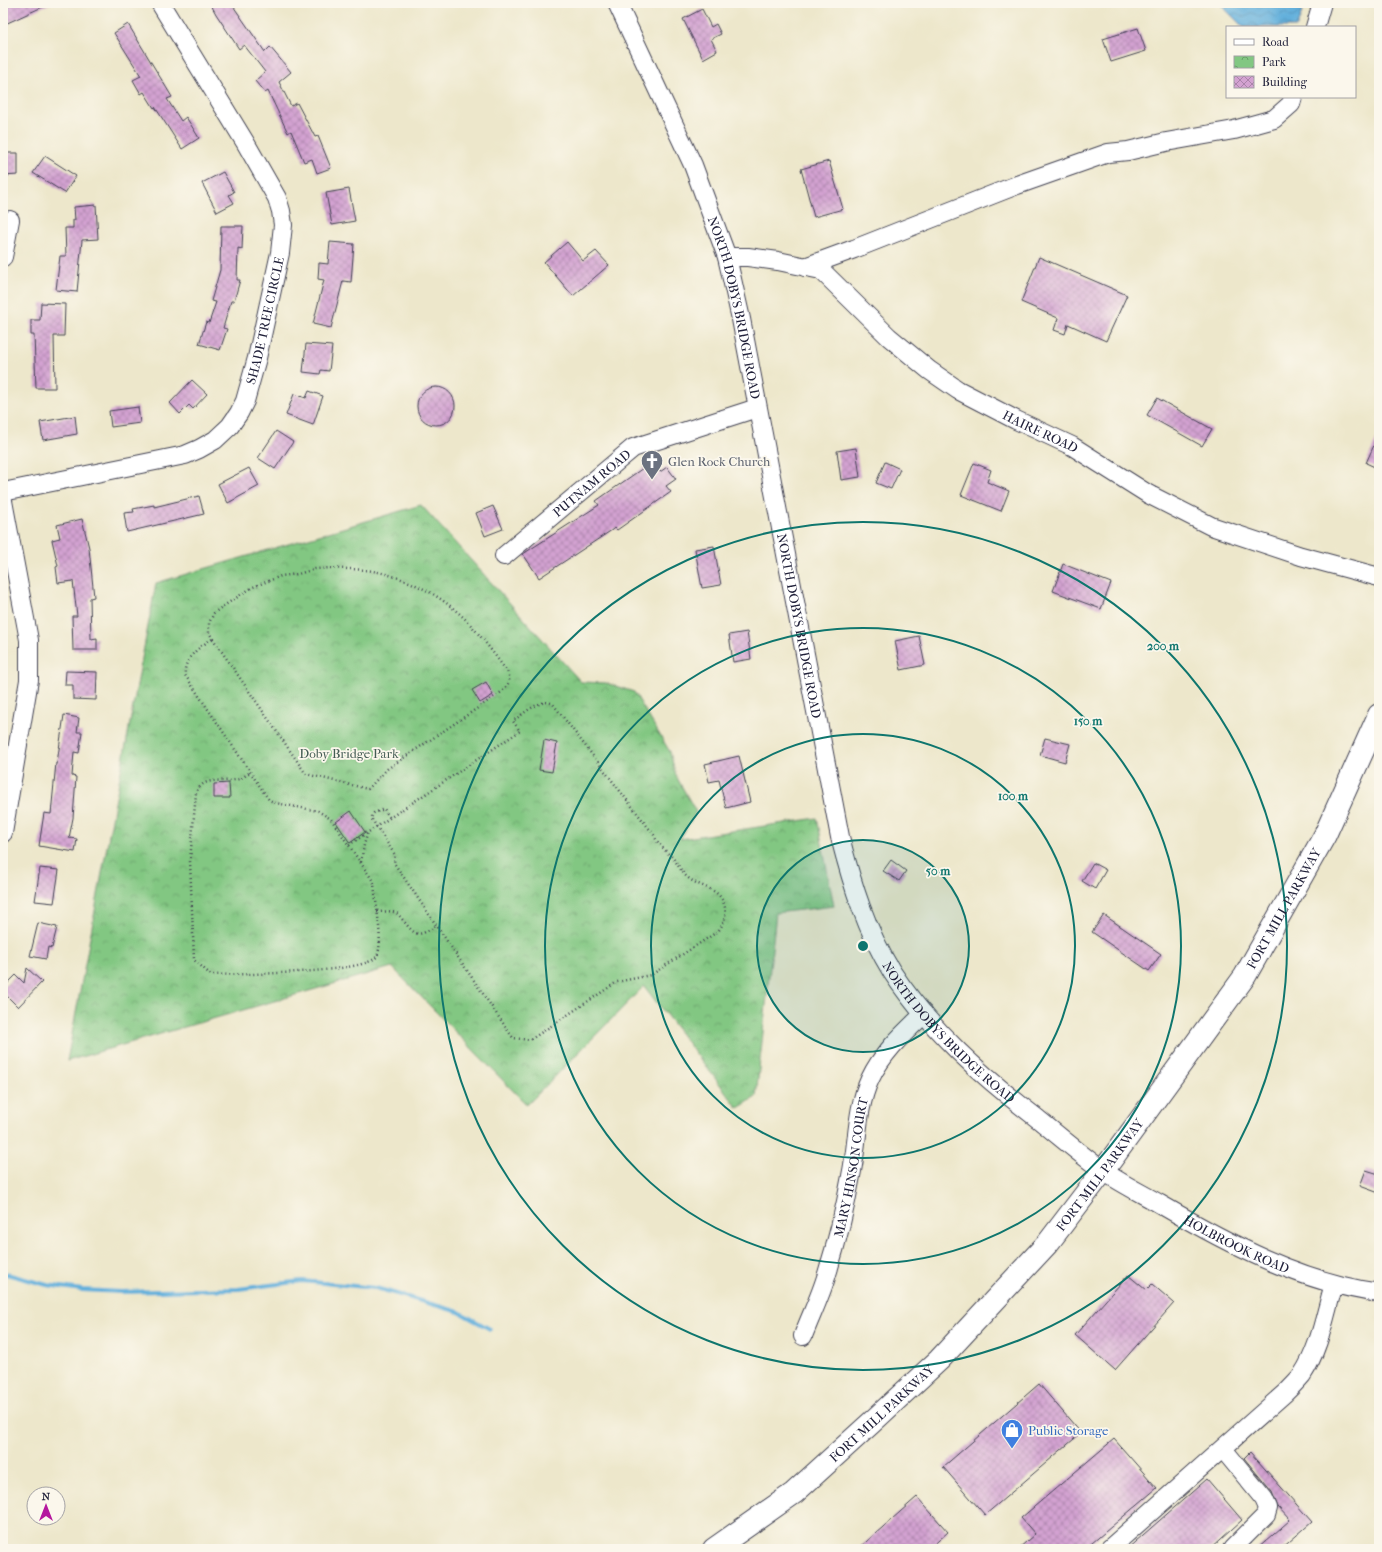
<svg xmlns="http://www.w3.org/2000/svg" width="1382" height="1552" viewBox="0 0 1382 1552" font-family="'IM FELL French Canon',serif">
	<defs>
		<pattern id="park-crowns" width="20" height="18" patternUnits="userSpaceOnUse"><rect width="20" height="18" fill="#82c782"/><path d="M2 6a3 3 0 1 1 6 0M12 15a3 3 0 1 1 6 0" fill="none" stroke="#6aa16c"/></pattern>
		<pattern id="water-waves" width="16" height="10" patternUnits="userSpaceOnUse"><rect width="16" height="10" fill="#63b0dc"/><path d="M0 5q4-4 8 0t8 0" fill="none" stroke="#518fb4"/></pattern>
		<pattern id="building-cross-hatch" width="8" height="8" patternUnits="userSpaceOnUse"><rect width="8" height="8" fill="#d3a2d1"/><path d="M0 0l8 8M0 8l8-8" fill="none" stroke="#ab84ab"/></pattern>
	</defs>
	<rect width="100%" height="100%" fill="#fbf7ec"/>
	<filter id="ink" filterUnits="userSpaceOnUse"><feTurbulence type="fractalNoise" baseFrequency=".025" numOctaves="2"/><feDisplacementMap in="SourceGraphic" scale="8" xChannelSelector="R" yChannelSelector="G"/><feConvolveMatrix kernelMatrix="1 2 1 2 8 2 1 2 1" color-interpolation-filters="sRGB"/></filter>
	<filter id="wash" filterUnits="userSpaceOnUse"><feTurbulence type="fractalNoise" baseFrequency=".012" numOctaves="4" result="noise"/><feDisplacementMap in="SourceGraphic" scale="16" xChannelSelector="R" yChannelSelector="G"/><feGaussianBlur stdDeviation="0.9" result="paint"/><feColorMatrix in="noise" values="0 0 0 0 0 0 0 0 0 0 0 0 0 0 0 0 0 1.4 0 .05"/><feComposite in="paint" operator="in"/></filter>
	<g filter="url(#wash)">
		<rect width="100%" height="100%" fill="#ede7cb"/>
		<!-- park -->
		<polygon fill="url(#park-crowns)" stroke="#52745e" points="421,505 581,682 606,683 634,692 670,752 676,776 696,812 680,839 817,818 834,906 776,913 756,1097 738,1108 644,986 527,1105 392,967 67,1061 156,583"/>
		<!-- water -->
		<polygon fill="url(#water-waves)" stroke="#42698c" points="1219,3 1305,3 1297,27 1243,27"/>
		<g fill="none" stroke-linecap="round" stroke-linejoin="round">
			<!-- stream -->
			<polyline stroke="#63b0dc" stroke-width="4" points="3,1273 47,1285 82,1290 121,1292 238,1289 302,1281 376,1288 459,1312 490,1329"/>
		</g>
		<g id="blocks">
			<!-- building -->
			<g fill="url(#building-cross-hatch)">
				<polygon points="3,3 51,3 3,25"/>
				<polygon points="210,3 231,3 265,52 270,47 291,72 279,82 291,106 297,103 315,137 318,136 331,168 317,173 312,159 304,162 291,131 288,133 268,91 265,93 255,81 265,72 244,45 239,49 216,14"/>
				<polygon points="702,9 711,27 716,24 721,34 711,39 717,51 703,59 683,19"/>
				<polygon points="128,24 172,97 167,99 181,121 186,117 199,138 182,149 155,107 154,108 144,92 141,94 133,80 141,76 114,33"/>
				<polygon points="1138,28 1146,51 1111,62 1103,39"/>
				<polygon points="3,153 18,153 18,175 3,176"/>
				<polygon points="45,156 76,176 65,193 33,173"/>
				<polygon points="829,161 843,209 814,217 801,169"/>
				<polygon points="223,172 234,192 229,195 234,203 217,212 202,183"/>
				<polygon points="349,189 355,221 332,225 326,193"/>
				<polygon points="96,205 98,239 82,240 77,292 56,290 60,256 66,256 65,228 73,228 73,220 75,220 74,207"/>
				<polygon points="221,226 243,226 242,249 238,248 237,280 240,280 234,301 231,301 223,328 227,329 220,350 199,344 206,322 209,323 216,302 211,301 220,270"/>
				<polygon points="330,242 354,244 351,282 343,281 331,328 313,324 324,280 318,279 319,263 328,264"/>
				<polygon points="567,242 583,261 596,251 609,265 573,296 544,262"/>
				<polygon points="1039,257 1127,295 1106,341 1068,324 1065,334 1054,330 1058,318 1021,302"/>
				<polygon points="41,303 65,304 64,336 54,336 55,388 36,388 34,335 31,335 31,320 40,320"/>
				<polygon points="306,344 332,346 329,371 321,370 320,374 303,372"/>
				<polygon points="192,380 207,394 193,409 189,405 180,414 170,403"/>
				<circle cx="436" cy="406" r="19"/>
				<polygon points="309,391 323,396 313,425 286,415 294,394 306,398"/>
				<polygon points="1157,398 1212,429 1202,446 1147,415"/>
				<polygon points="138,407 140,423 111,427 109,411"/>
				<polygon points="75,416 77,434 43,440 40,422"/>
				<polygon points="276,431 293,442 275,469 258,458"/>
				<polygon points="1379,434 1379,469 1366,463"/>
				<polygon points="856,448 860,477 841,480 837,451"/>
				<polygon points="653,461 660,472 667,467 676,479 666,486 671,492 617,530 615,528 539,578 523,554 599,505 596,501"/>
				<polygon points="885,462 900,469 891,489 876,483"/>
				<polygon points="974,463 991,470 987,482 1009,491 1001,511 961,495"/>
				<polygon points="249,468 259,486 228,503 218,484"/>
				<polygon points="199,496 204,514 127,532 124,513 134,512 133,509 154,505 154,507"/>
				<polygon points="493,506 503,529 485,536 476,513"/>
				<polygon points="82,519 89,548 94,597 90,598 91,639 97,638 97,650 73,650 72,616 77,616 73,581 58,583 56,567 58,566 52,540 60,538 57,525"/>
				<polygon points="714,546 721,585 702,588 695,549"/>
				<polygon points="1063,564 1111,583 1101,609 1053,591"/>
				<polygon points="747,632 751,659 733,662 729,635"/>
				<polygon points="919,636 925,665 901,670 895,641"/>
				<polygon points="66,671 97,672 96,700 73,699 73,685 65,685"/>
				<polygon points="486,682 493,695 480,703 472,690"/>
				<polygon points="64,715 79,718 77,732 82,732 79,753 74,752 72,776 76,777 73,818 69,838 77,839 75,852 39,846 44,813 51,814 56,763 57,763"/>
				<polygon points="1045,738 1070,744 1065,762 1040,755"/>
				<polygon points="544,740 557,743 552,772 539,770"/>
				<polygon points="739,756 750,802 726,808 719,780 709,782 705,764"/>
				<polygon points="229,783 230,798 214,798 214,784"/>
				<polygon points="351,811 365,832 350,843 336,822"/>
				<polygon points="891,860 906,871 899,881 883,871"/>
				<polygon points="1093,863 1106,870 1095,889 1082,881"/>
				<polygon points="40,868 59,870 54,903 35,901"/>
				<polygon points="1104,915 1161,954 1149,971 1092,932"/>
				<polygon points="38,923 57,927 52,948 48,947 46,959 30,956"/>
				<polygon points="27,968 42,982 18,1007 3,992 3,988 16,975 24,983"/>
				<polygon points="1366,1170 1379,1174 1379,1193 1360,1186"/>
				<polygon points="1128,1275 1146,1290 1152,1284 1174,1303 1115,1370 1075,1335"/>
				<polygon points="1039,1384 1081,1433 985,1515 943,1467"/>
				<polygon points="1114,1439 1157,1488 1085,1549 1018,1549 1035,1534 1021,1518"/>
				<polygon points="1250,1452 1312,1522 1281,1549 1257,1549 1290,1520 1278,1507 1272,1492 1244,1458"/>
				<polygon points="1207,1479 1242,1520 1210,1549 1127,1549"/>
				<polygon points="917,1497 948,1532 929,1549 858,1549"/>
			</g>
		</g>
	</g>
	<g filter="url(#ink)">
		<use href="#blocks" fill-opacity="0" stroke="#404051" stroke-width="1"/>
		<g fill="none" stroke-linecap="round" stroke-linejoin="round">
			<!-- minor casing -->
			<g stroke="#404051" stroke-width="20">
				<g id="minor">
					<path id="s1" d="M617 3 693 165 727 257 741 319 840 837C852 884 866 930 892 972 930 1030 983 1077 1038 1119 1059 1136 1080 1154 1102 1170 1120 1183 1141 1193 1160 1204 1227 1243 1300 1282 1379 1293"/>
					<polyline points="1315,27 1322,3"/>
					<polyline points="3,257 10,220"/>
					<path id="s2" d="M727 257H748L778 261 821 270 889 337 929 370 958 390 1016 420 1072 446 1148 494 1211 526 1301 556 1379 577"/>
					<polyline points="805,267 854,249 1017,185 1108,153 1128,151 1166,142 1234,130 1274,119 1291,104 1293,97"/>
					<path id="s3" d="M3 492 185 455 199 449 215 440 230 426 239 413 245 401 257 358 280 253 283 225 281 211 277 198 245 142 160 3"/>
					<polyline points="3,501 29,640 29,680 3,833"/>
					<path id="s4" d="M504 556 633 448 757 408"/>
					<path id="s5" d="M803 1336C811 1315 821 1295 827 1274 837 1242 845 1209 851 1176 858 1144 856 1109 870 1079 882 1053 904 1033 924 1014"/>
					<polyline points="1223,1449 1264,1499 1268,1508 1266,1515 1232,1549"/>
					<path d="M1109 1549 1285 1393C1291 1387 1297 1381 1302 1375 1320 1348 1325 1314 1334 1284"/>
				</g>
			</g>
			<!-- major casing -->
			<g stroke="#404051" stroke-width="24">
				<g id="major">
					<path id="s6" d="M714 1549 794 1493 871 1423 939 1360 1048 1243 1103 1171 1245 976 1325 835 1379 715"/>
				</g>
			</g>
			<!-- path -->
			<g stroke="#404051" stroke-width="2.5" stroke-dasharray="1 3" stroke-linecap="butt">
				<path d="M330 568C345 569 359 569 373 571 409 578 443 596 468 622 482 637 494 654 506 670 513 679 508 686 500 693L387 769 368 789 306 774 209 633V623L214 613 222 607 253 587 281 576 298 574 315 569Z"/>
				<path d="M212 639C199 647 183 659 185 675L269 800 276 803 318 811 331 819 371 878 374 883C375 900 384 943 377 956 368 974 236 974 211 975L194 960 190 861 196 793C204 774 224 784 239 779 243 778 247 774 250 772"/>
				<path d="M349 845 520 731 513 721C523 714 542 697 553 704L654 835C659 846 663 848 671 856 677 862 680 870 686 876 694 884 706 886 715 892 729 902 728 921 717 932L651 975 617 982 530 1040 513 1038 394 863 395 855 371 818 374 813 384 809 390 818"/>
				<polyline points="361,862 364,845 368,832"/>
				<path d="M377 912C383 912 390 910 396 913 399 914 400 917 403 920 416 937 418 937 436 926"/>
			</g>
			<!-- minor -->
			<use href="#minor" stroke="#fff" stroke-width="18"/>
			<!-- major -->
			<use href="#major" stroke="#fff" stroke-width="22"/>
		</g>
	</g>
	<!-- distance rings -->
	<circle cx="863" cy="946" r="106" fill="#0f766e" fill-opacity=".12"/>
	<g fill="none" stroke="#0f766e" stroke-width="2">
		<circle cx="863" cy="946" r="106"/>
		<circle cx="863" cy="946" r="212"/>
		<circle cx="863" cy="946" r="318"/>
		<circle cx="863" cy="946" r="424"/>
	</g>
	<!-- icons -->
	<defs>
		<g id="church-pin" transform="scale(1.15)"><path d="M0 17L-7.5 6A9.5 9.5 0 1 1 7.5 6Z" fill="#6b7280" stroke="#fbf7ec"/><path d="M-1.2-6h2.4v3.5h3.3v2.4h-3.3V6h-2.4V-.1h-3.3v-2.4h3.3Z" fill="#fff"/></g>
		<g id="shop-pin" transform="scale(1.15)"><path d="M0 17L-7.5 6A9.5 9.5 0 1 1 7.5 6Z" fill="#3f7fe0" stroke="#fbf7ec"/><path d="M-5-2.5h2.3a2.7 3.5 0 0 1 5.4 0H5L5.5 6h-11ZM-1.5-2.5h3a1.5 2.3 0 0 0-3 0Z" fill="#fff"/></g>
	</defs>
	<g fill-rule="evenodd">
		<use href="#church-pin" x="652" y="461"/>
		<use href="#shop-pin" x="1012" y="1430"/>
	</g>
	<g text-anchor="middle" stroke-width="3.5" stroke-linejoin="round" paint-order="stroke">
		<!-- street labels -->
		<g font-size="13" fill="#22223b" stroke="#fbf7ec">
			<text dy="5" stroke="none"><textPath href="#s1" startOffset="328">NORTH DOBYS BRIDGE ROAD</textPath></text>
			<text dy="5" stroke="none"><textPath href="#s3" startOffset="352">SHADE TREE CIRCLE</textPath></text>
			<text dy="5" stroke="none"><textPath href="#s2" startOffset="370">HAIRE ROAD</textPath></text>
			<text dy="5" stroke="none"><textPath href="#s4" startOffset="114">PUTNAM ROAD</textPath></text>
			<text dy="5" stroke="none"><textPath href="#s1" startOffset="653">NORTH DOBYS BRIDGE ROAD</textPath></text>
			<text dy="5" stroke="none"><textPath href="#s6" startOffset="864">FORT MILL PARKWAY</textPath></text>
			<text dy="5" stroke="none"><textPath href="#s1" startOffset="1096">NORTH DOBYS BRIDGE ROAD</textPath></text>
			<text dy="5" stroke="none"><textPath href="#s5" startOffset="176">MARY HINSON COURT</textPath></text>
			<text dy="5" stroke="none"><textPath href="#s6" startOffset="540">FORT MILL PARKWAY</textPath></text>
			<text dy="5" stroke="none"><textPath href="#s1" startOffset="1457">HOLBROOK ROAD</textPath></text>
			<text dy="5" stroke="none"><textPath href="#s6" startOffset="216">FORT MILL PARKWAY</textPath></text>
		</g>
		<!-- worship labels -->
		<g font-size="13" fill="#5b616d" stroke="#fbf7ec" text-anchor="start">
			<text x="668" y="466">Glen Rock Church</text>
		</g>
		<!-- park labels -->
		<g font-size="13" fill="#445c54" stroke="#fbf7ec">
			<text x="349" y="758">Doby Bridge Park</text>
		</g>
		<!-- shop labels -->
		<g font-size="13" fill="#366cbe" stroke="#fbf7ec" text-anchor="start">
			<text x="1028" y="1435">Public Storage</text>
		</g>
	</g>
	<circle cx="863" cy="946" r="6" fill="#0f766e" stroke="#fbf7ec" stroke-width="2"/>
	<g font-size="12" text-anchor="middle" font-weight="bold" fill="#0f766e" stroke="#fbf7ec" stroke-width="3.5" stroke-linejoin="round" paint-order="stroke">
		<text x="1163" y="650">200 m</text>
		<text x="1088" y="725">150 m</text>
		<text x="1013" y="800">100 m</text>
		<text x="938" y="875">50 m</text>
	</g>
	<!-- margin -->
	<rect width="1382" height="1552" fill="none" stroke="#fbf7ec" stroke-width="16"/>
	<!-- legend -->
	<rect x="1226" y="26" width="130" height="72" fill="#fbf7ec" stroke="#a4a2a5"/>
	<rect x="1234" y="39" width="20" height="6" fill="#ffffff" stroke="#a4a2a5"/>
	<text x="1262" y="46" font-size="12" fill="#22223b">Road</text>
	<rect x="1234" y="56" width="20" height="12" fill="url(#park-crowns)" stroke="#a4a2a5"/>
	<text x="1262" y="66" font-size="12" fill="#22223b">Park</text>
	<rect x="1234" y="76" width="20" height="12" fill="url(#building-cross-hatch)" stroke="#a4a2a5"/>
	<text x="1262" y="86" font-size="12" fill="#22223b">Building</text>
	<!-- north arrow -->
	<g transform="translate(46 1506)"><circle r="19" fill="#fbf7ec" stroke="#a4a2a5"/>
	<path d="M0-3L7 15L0 10L-7 15Z" fill="#b5179e"/>
	<text y="-6" font-size="11" font-weight="bold" text-anchor="middle" fill="#22223b">N</text>
	</g>
</svg>
